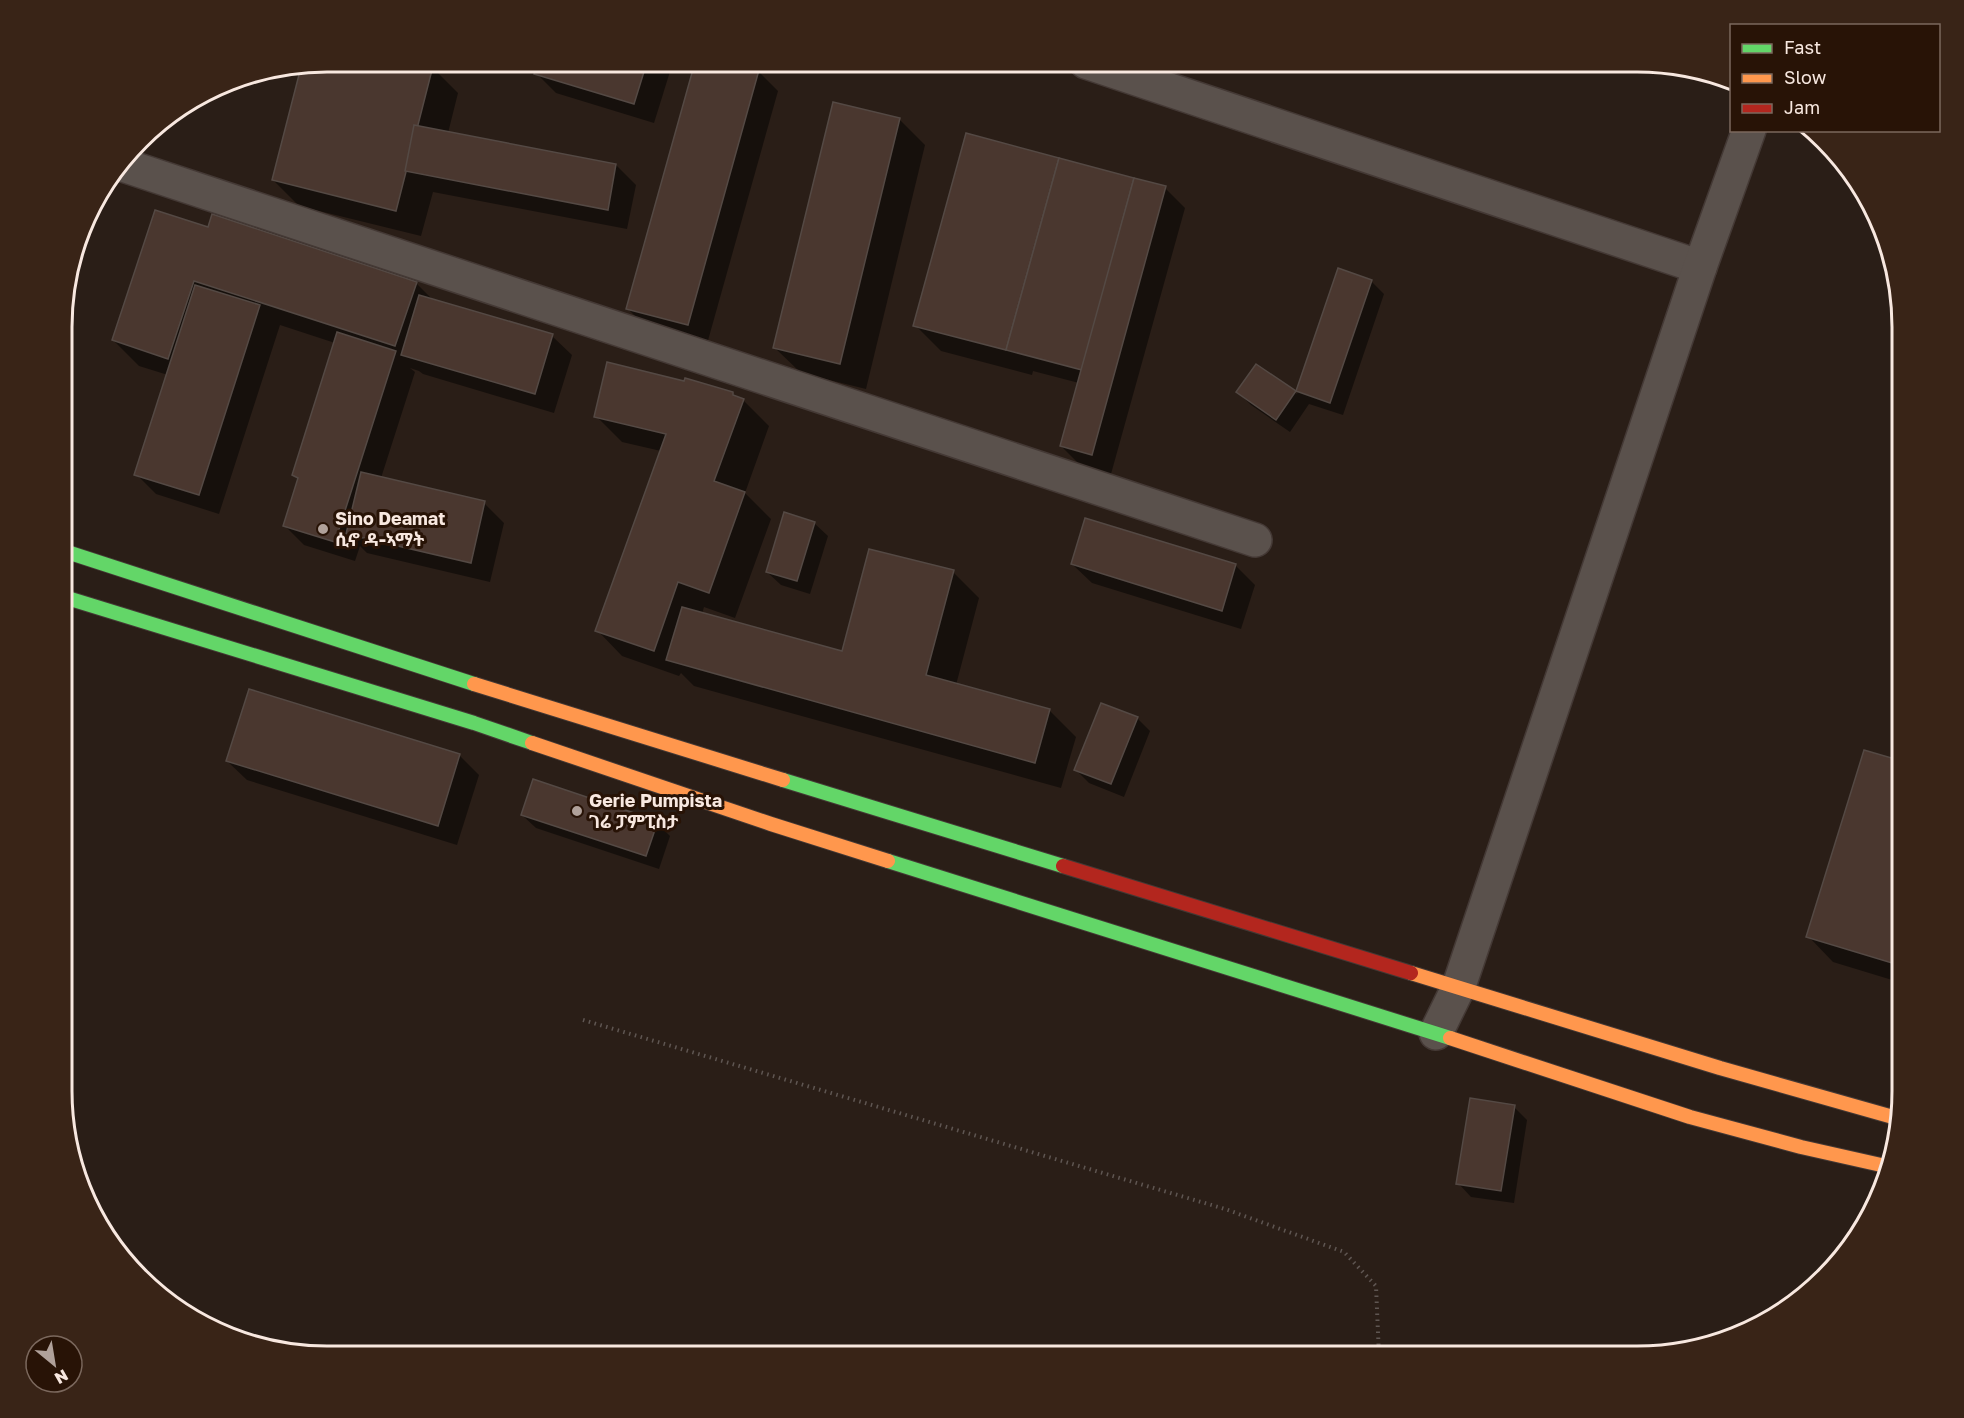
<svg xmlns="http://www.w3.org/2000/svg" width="1964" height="1418" viewBox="0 0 1964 1418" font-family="'Golos Text','Noto Sans Ethiopic',sans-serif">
	<rect width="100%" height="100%" fill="#2a1e17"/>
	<!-- shadow -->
	<g fill="#0007">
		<polygon points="327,62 409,62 433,68 458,93 448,133 616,165 636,185 627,229 433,192 421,236 299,206 273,180 303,66"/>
		<polygon points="540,62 673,62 654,123 556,93 536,73"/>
		<polygon points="696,62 722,62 758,71 778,91 707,344 647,328 628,309"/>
		<polygon points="899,119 925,145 866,389 801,373 775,348"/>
		<polygon points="1165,188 1185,208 1111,474 1081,466 1061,446 1079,383 1033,371 1032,375 941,351 915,325"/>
		<polygon points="209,229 416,283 434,301 552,336 572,355 554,413 423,374 419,371 410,368 415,372 381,478 484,503 504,523 490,582 367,553 360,546 355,561 304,545 284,525 299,480 293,475 335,343 280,325 219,514 156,494 136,474 168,375 139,366 113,340"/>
		<polygon points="1339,270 1371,281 1384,294 1343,415 1309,404 1290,432 1251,405 1238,392 1256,366 1297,394"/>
		<polygon points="732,394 743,400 769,426 745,493 771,519 735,618 704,607 702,614 843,653 953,572 979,598 956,685 1050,711 1076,737 1061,788 694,686 681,673 679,676 622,656 597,630 661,451 622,442 596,416"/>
		<polygon points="1086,520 1236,566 1255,585 1241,629 1092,583 1072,564"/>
		<polygon points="814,523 828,536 810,594 781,585 767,572"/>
		<polygon points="1137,718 1150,731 1124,797 1089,783 1076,770"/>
		<polygon points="459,755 479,775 457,845 247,780 227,761"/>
		<polygon points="1902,763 1902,983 1833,962 1808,936"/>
		<polygon points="522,815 657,823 670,836 659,869 536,828"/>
		<polygon points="1514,1107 1527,1120 1514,1203 1471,1197 1458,1183"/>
	</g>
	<!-- building -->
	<g fill="#4a372f" stroke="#544944" stroke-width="1.5">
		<polygon points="327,62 415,62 433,66 396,211 272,180 301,67"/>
		<polygon points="538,62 647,62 634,104 534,74"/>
		<polygon points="695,62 728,62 759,70 688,325 626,309"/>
		<polygon points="833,102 900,118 840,364 773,348"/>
		<polygon points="414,125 616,164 608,210 405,171"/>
		<polygon points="966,133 1059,158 1006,350 913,326"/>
		<polygon points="1059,158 1134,178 1082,370 1006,350"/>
		<polygon points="1134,178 1166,186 1092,455 1060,446"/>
		<polygon points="155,210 208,227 212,214 417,282 395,346 194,281 168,359 112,340"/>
		<polygon points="1338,268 1372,280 1330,403 1296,391"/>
		<polygon points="195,285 260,305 199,495 134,475"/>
		<polygon points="419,295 553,334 535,394 401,355"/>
		<polygon points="337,332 396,351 335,542 283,526 298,478 292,475"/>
		<polygon points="607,362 684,381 685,378 733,392 733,395 744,399 714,481 745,492 709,593 678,582 654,651 595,631 666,434 594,417"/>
		<polygon points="1256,364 1296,391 1276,420 1236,392"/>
		<polygon points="361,472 485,501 471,563 346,534"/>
		<polygon points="784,512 815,522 797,581 766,572"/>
		<polygon points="1085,518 1236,564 1222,611 1071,564"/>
		<polygon points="869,549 954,570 926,675 1050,709 1035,763 666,660 682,607 842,651"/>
		<polygon points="249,689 460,754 438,826 226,761"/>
		<polygon points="1101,703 1138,717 1111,784 1074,770"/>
		<polygon points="1864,750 1902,761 1902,966 1806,937"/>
		<polygon points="533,779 658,821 646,856 521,815"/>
		<polygon points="1470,1098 1515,1105 1501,1191 1456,1184"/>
	</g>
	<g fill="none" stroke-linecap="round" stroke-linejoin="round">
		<!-- street casing -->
		<g stroke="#443935" stroke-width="36">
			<g id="street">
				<polyline points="1086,62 1700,267"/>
				<polyline points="123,165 1255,540"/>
				<polyline points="1436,1033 1459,986 1700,267 1749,130"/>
			</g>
		</g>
		<!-- fast casing -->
		<g stroke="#443935" stroke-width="16">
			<g id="fast">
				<polyline points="64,551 474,684"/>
				<polyline points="64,597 474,723 532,743"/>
				<polyline points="783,780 1063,866"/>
				<polyline points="888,861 1450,1038"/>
			</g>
		</g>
		<!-- slow casing -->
		<g stroke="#443935" stroke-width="16">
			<g id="slow">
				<polyline points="474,684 783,780"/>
				<polyline points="532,743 771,824 888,861"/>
				<polyline points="1411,973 1720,1068 1900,1119"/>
				<polyline points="1450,1038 1690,1117 1801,1147 1890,1167"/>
			</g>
		</g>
		<!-- jam casing -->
		<g stroke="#443935" stroke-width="16">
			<polyline id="jam" points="1063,866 1411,973"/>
		</g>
		<!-- path -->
		<polyline stroke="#5f5652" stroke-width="4" stroke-dasharray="1.5 4.5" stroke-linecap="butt" points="583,1020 1225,1209 1344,1252 1376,1286 1379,1356"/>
		<!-- street -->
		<use href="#street" stroke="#5a514c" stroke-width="33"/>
		<!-- fast -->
		<use href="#fast" stroke="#63d668" stroke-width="14"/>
		<!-- slow -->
		<use href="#slow" stroke="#ff974d" stroke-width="14"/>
		<!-- jam -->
		<use href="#jam" stroke="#b3261e" stroke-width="14"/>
	</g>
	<!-- markers -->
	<g fill="#b0a19a" stroke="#281306" stroke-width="2">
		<circle cx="323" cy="529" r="6"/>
		<circle cx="577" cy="811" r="6"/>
	</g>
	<g text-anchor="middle" stroke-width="6" stroke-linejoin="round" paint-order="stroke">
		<!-- poi labels -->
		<g font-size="18" font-weight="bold" fill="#f8e8e0" stroke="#281306" text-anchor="start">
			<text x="335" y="525">Sino Deamat<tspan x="335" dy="21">ሲኖ ዳ-ኣማት</tspan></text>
			<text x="589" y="807">Gerie Pumpista<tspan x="589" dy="21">ገሬ ፓምፒስታ</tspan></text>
		</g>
	</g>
	<!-- crop -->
	<path d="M0 0H1964V1418H0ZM327 72H1637A255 255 0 0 1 1892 327V1091A255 255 0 0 1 1637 1346H327A255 255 0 0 1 72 1091V327A255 255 0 0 1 327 72Z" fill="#392417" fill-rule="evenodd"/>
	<path fill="none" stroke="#f8e8e0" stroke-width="3" d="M327 72H1637A255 255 0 0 1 1892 327V1091A255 255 0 0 1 1637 1346H327A255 255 0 0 1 72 1091V327A255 255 0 0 1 327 72Z"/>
	<!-- legend -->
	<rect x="1730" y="24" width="210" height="108" fill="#281306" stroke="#7b685d" stroke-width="1.5"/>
	<rect x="1742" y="44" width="30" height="9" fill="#63d668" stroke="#7b685d" stroke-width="1.5"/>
	<text x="1784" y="54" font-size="18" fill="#f8e8e0">Fast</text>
	<rect x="1742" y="74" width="30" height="9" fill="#ff974d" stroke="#7b685d" stroke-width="1.5"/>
	<text x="1784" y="84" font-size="18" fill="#f8e8e0">Slow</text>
	<rect x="1742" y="104" width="30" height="9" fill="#b3261e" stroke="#7b685d" stroke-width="1.5"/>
	<text x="1784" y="114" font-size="18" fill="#f8e8e0">Jam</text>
	<!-- north arrow -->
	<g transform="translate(54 1364) rotate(150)"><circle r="28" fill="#281306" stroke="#7b685d" stroke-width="1.5"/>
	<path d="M0-4.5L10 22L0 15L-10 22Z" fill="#b0a19a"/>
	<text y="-9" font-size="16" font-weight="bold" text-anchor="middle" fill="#f8e8e0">N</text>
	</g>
</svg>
